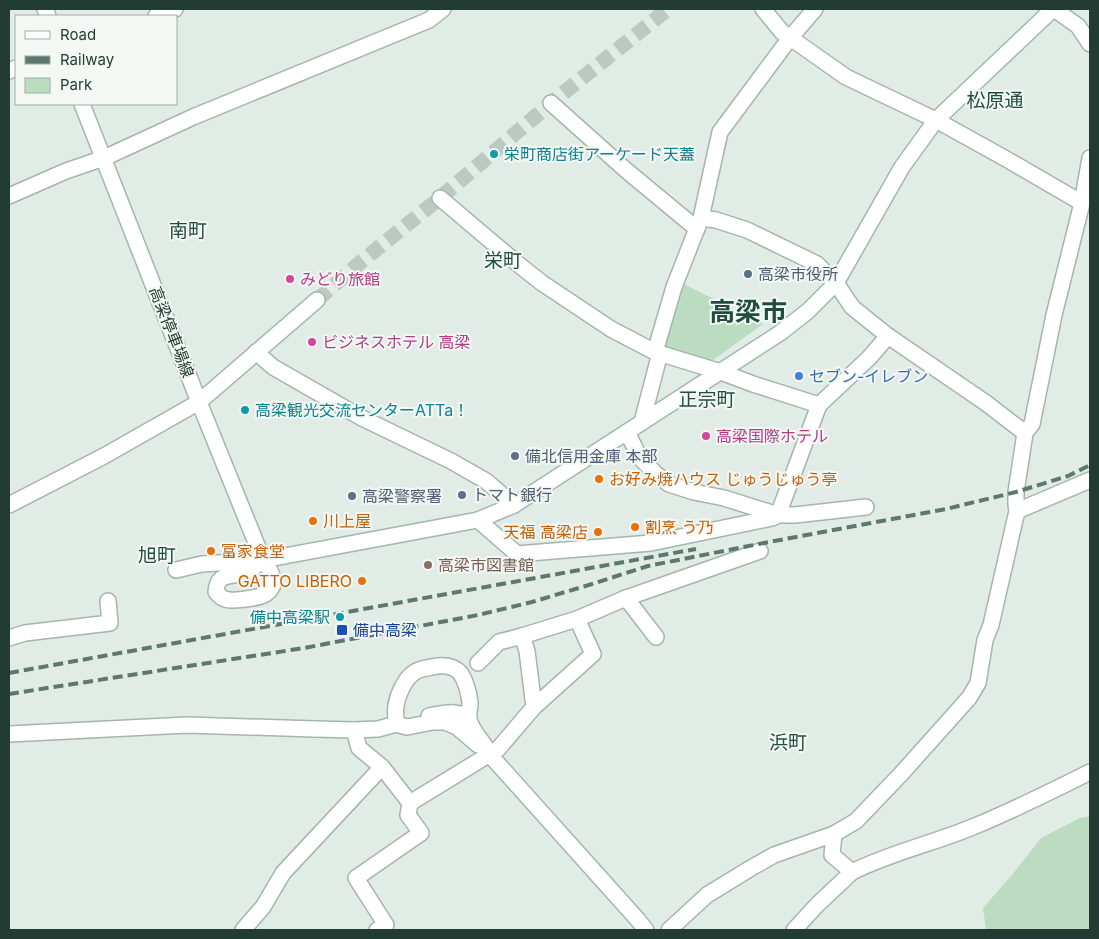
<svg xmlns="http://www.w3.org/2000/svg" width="1099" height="939" viewBox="0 0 1099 939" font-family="Inter,'Noto Sans JP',sans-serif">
	<rect width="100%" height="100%" fill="#e2ece7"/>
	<!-- green -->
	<g fill="#bcdcc2">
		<polygon points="680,282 763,324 709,363 665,350 662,343"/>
		<polygon points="1090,816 1090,930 986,930 983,908 1011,876 1041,838 1080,818"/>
	</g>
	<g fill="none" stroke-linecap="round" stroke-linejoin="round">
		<!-- street-tunnel -->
		<polyline stroke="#bcc9c3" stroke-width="15" stroke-dasharray="15 8" stroke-linecap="butt" points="317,300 362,261 440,198 551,103 668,9"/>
		<!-- street casing -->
		<g stroke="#a5b4ad" stroke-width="18">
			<g id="street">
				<polyline points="763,9 782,32 846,77 936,120 1008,160 1082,203"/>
				<polyline points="1054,9 1078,26 1090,44"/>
				<polyline points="156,16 175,9"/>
				<polyline points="9,71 16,68"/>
				<polyline points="551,103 627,171 697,229"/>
				<polyline points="9,196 66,171 104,158 193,117 429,20 443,9"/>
				<polyline points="440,198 518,264 542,283 611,329 655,352 721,372 753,384 819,405"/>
				<polyline points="836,283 852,307 888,336 986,403 1025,433"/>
				<polyline points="256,352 273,367 362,418 451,461 486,481 514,505"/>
				<polyline points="655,352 674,287 701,218 720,132 790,38 815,9"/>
				<polyline points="642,422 660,353"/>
				<polyline points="627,432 640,458 656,474 669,484 694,492 724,498 778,515 795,515 866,507"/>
				<polyline points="9,505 104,456 199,402 317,300"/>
				<polyline points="1017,511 1090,480"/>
				<polyline points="478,520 517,554 651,543 772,518 778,515 819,405 869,358 888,336"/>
				<path d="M263 560C267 566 273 573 273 581 274 588 267 594 261 596 254 598 232 602 225 599 221 598 219 595 216 592 217 571 232 578 246 572 252 570 258 564 263 560Z"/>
				<polyline points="176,570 202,564 263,560"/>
				<polyline points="626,598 760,551"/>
				<polyline points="522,636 527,651 534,707"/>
				<polyline points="9,638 25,633 110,623 108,601"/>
				<polyline points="478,663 499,642 522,636 577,619 626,598 656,637"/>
				<path d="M429 716C446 713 452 710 469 717"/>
				<path d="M396 724C396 718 395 711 396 705 398 694 405 678 415 672 421 668 429 668 437 666 446 665 455 666 461 674 466 682 469 694 470 703 470 708 468 714 469 719 472 733 485 742 490 755"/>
				<polyline points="396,724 407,727 433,722 445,722 457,727 478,745"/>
				<polyline points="354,730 359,748 382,767"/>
				<polyline points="9,734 187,725 315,729"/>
				<polyline points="410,803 498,749 534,707 593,654 577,619"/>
				<path d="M852 872C892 852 935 843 975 826 1014 810 1052 791 1090 772"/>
				<polyline points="243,930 263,907 283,873 382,767 410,803 408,815 421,833 356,878 386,925 377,930"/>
				<polyline points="669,930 707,895 751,868 774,855 834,834 856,821 901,774 969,698 978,683 985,640 991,625 1017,511 1016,504 1016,492 1025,433 1032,424 1054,315 1082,203 1090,158"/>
				<polyline points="794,930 817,905 852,872 832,855 834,834"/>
			</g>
		</g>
		<!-- secondary casing -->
		<g stroke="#a1b7ae" stroke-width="18">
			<g id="secondary">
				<polyline points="45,9 48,16"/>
				<polyline points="82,104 199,402 263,560 478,520 514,505 780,333 808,311 836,283 902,167 936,120 1053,9"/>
				<polyline points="701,218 716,220 747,230 817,264 836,283"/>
				<polyline points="315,729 354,730 378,729 396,724"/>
				<polyline points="490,755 638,920 646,930"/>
			</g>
		</g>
		<!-- street -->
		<use href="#street" stroke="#fff" stroke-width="15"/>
		<!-- secondary -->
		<use href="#secondary" stroke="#fff" stroke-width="15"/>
		<!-- rail -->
		<g stroke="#5d786f" stroke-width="4" stroke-dasharray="10 5" stroke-linecap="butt">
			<polyline points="9,673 696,549"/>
			<polyline points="9,694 304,648 478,615 532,602 592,584 648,566 764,543 946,509 1016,492 1068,476 1090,465"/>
		</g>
	</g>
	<!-- markers -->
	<g fill="#0f9aa8" stroke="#f3f8f5" stroke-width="2">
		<circle cx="494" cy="154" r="5"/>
		<circle cx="245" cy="410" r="5"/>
		<circle cx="340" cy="617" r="5"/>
	</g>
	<g fill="#5c6f8a" stroke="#f3f8f5" stroke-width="2">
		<circle cx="748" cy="274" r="5"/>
		<circle cx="515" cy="456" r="5"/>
		<circle cx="462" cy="495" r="5"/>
		<circle cx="352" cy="496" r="5"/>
	</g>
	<g fill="#d1479c" stroke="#f3f8f5" stroke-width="2">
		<circle cx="290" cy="279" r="5"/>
		<circle cx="312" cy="342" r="5"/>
		<circle cx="706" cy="436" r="5"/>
	</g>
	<circle fill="#3f7fe0" stroke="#f3f8f5" stroke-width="2" cx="799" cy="376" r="5"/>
	<g fill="#e8710a" stroke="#f3f8f5" stroke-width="2">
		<circle cx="599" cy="479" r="5"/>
		<circle cx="313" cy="521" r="5"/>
		<circle cx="635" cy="527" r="5"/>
		<circle cx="598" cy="532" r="5"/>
		<circle cx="211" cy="551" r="5"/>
		<circle cx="362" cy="581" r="5"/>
	</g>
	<circle fill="#8d6e63" stroke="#f3f8f5" stroke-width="2" cx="428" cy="565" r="5"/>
	<rect fill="#1a4fb4" stroke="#f3f8f5" stroke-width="2" x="336" y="624" width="12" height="12" rx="2.5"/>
	<g text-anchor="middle" stroke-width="4" stroke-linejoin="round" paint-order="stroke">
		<!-- culture labels -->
		<g font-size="16" fill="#0d838f" stroke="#f3f8f5" text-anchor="start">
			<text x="504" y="160">栄町商店街アーケード天蓋</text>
			<text x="255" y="416">高梁観光交流センターATTa！</text>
			<text x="330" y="623" text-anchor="end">備中高梁駅</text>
		</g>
		<!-- service labels -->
		<g font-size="16" fill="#4e5e75" stroke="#f3f8f5" text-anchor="start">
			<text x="758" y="280">高梁市役所</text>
			<text x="525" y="462">備北信用金庫 本部</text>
			<text x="472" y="501">トマト銀行</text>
			<text x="362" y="502">高梁警察署</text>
		</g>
		<!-- hotel labels -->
		<g font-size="16" fill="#b23c85" stroke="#f3f8f5" text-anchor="start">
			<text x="300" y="285">みどり旅館</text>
			<text x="322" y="348">ビジネスホテル 高梁</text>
			<text x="716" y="442">高梁国際ホテル</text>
		</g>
		<!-- street labels -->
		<g font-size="16" fill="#233c33" stroke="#f3f8f5">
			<text transform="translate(172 332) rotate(69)" y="6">高梁停車場線</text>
		</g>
		<!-- shop labels -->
		<g font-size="16" fill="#366cbe" stroke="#f3f8f5" text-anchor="start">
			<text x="809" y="382">セブン-イレブン</text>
		</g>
		<!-- food labels -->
		<g font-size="16" fill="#c56008" stroke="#f3f8f5" text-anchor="start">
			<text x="609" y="485">お好み焼ハウス じゅうじゅう亭</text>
			<text x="323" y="527">川上屋</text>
			<text x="645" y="533">割烹 う乃</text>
			<text x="588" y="538" text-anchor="end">天福 高梁店</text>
			<text x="221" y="557">富家食堂</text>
			<text x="352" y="587" text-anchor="end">GATTO LIBERO</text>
		</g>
		<!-- education labels -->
		<g font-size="16" fill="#785e54" stroke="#f3f8f5" text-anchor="start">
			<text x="438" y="571">高梁市図書館</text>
		</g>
		<!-- transit labels -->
		<g font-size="16" fill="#164399" stroke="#f3f8f5" text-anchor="start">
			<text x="353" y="636">備中高梁</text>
		</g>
		<!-- quarter labels -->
		<g font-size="19" fill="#204d3f" stroke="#f3f8f5">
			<text x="995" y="107">松原通</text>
			<text x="188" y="237">南町</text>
			<text x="503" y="267">栄町</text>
			<text x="707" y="406">正宗町</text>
			<text x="157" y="562">旭町</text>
			<text x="788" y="749">浜町</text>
		</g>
		<!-- town labels -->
		<g font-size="26" font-weight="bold" fill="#204d3f" stroke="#f3f8f5">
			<text x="748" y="321">高梁市</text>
		</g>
	</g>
	<!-- border -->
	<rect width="1099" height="939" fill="none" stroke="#233c33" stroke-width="20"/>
	<!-- legend -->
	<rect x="15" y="15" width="162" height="90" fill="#f3f8f5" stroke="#a0ada7"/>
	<rect x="25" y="31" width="25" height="8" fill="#ffffff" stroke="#a0ada7"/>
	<text x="60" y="40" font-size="15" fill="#233c33">Road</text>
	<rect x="25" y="56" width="25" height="8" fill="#5d786f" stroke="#a0ada7"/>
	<text x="60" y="65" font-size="15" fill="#233c33">Railway</text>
	<rect x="25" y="78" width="25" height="15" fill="#bcdcc2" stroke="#a0ada7"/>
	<text x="60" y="90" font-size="15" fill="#233c33">Park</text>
</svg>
